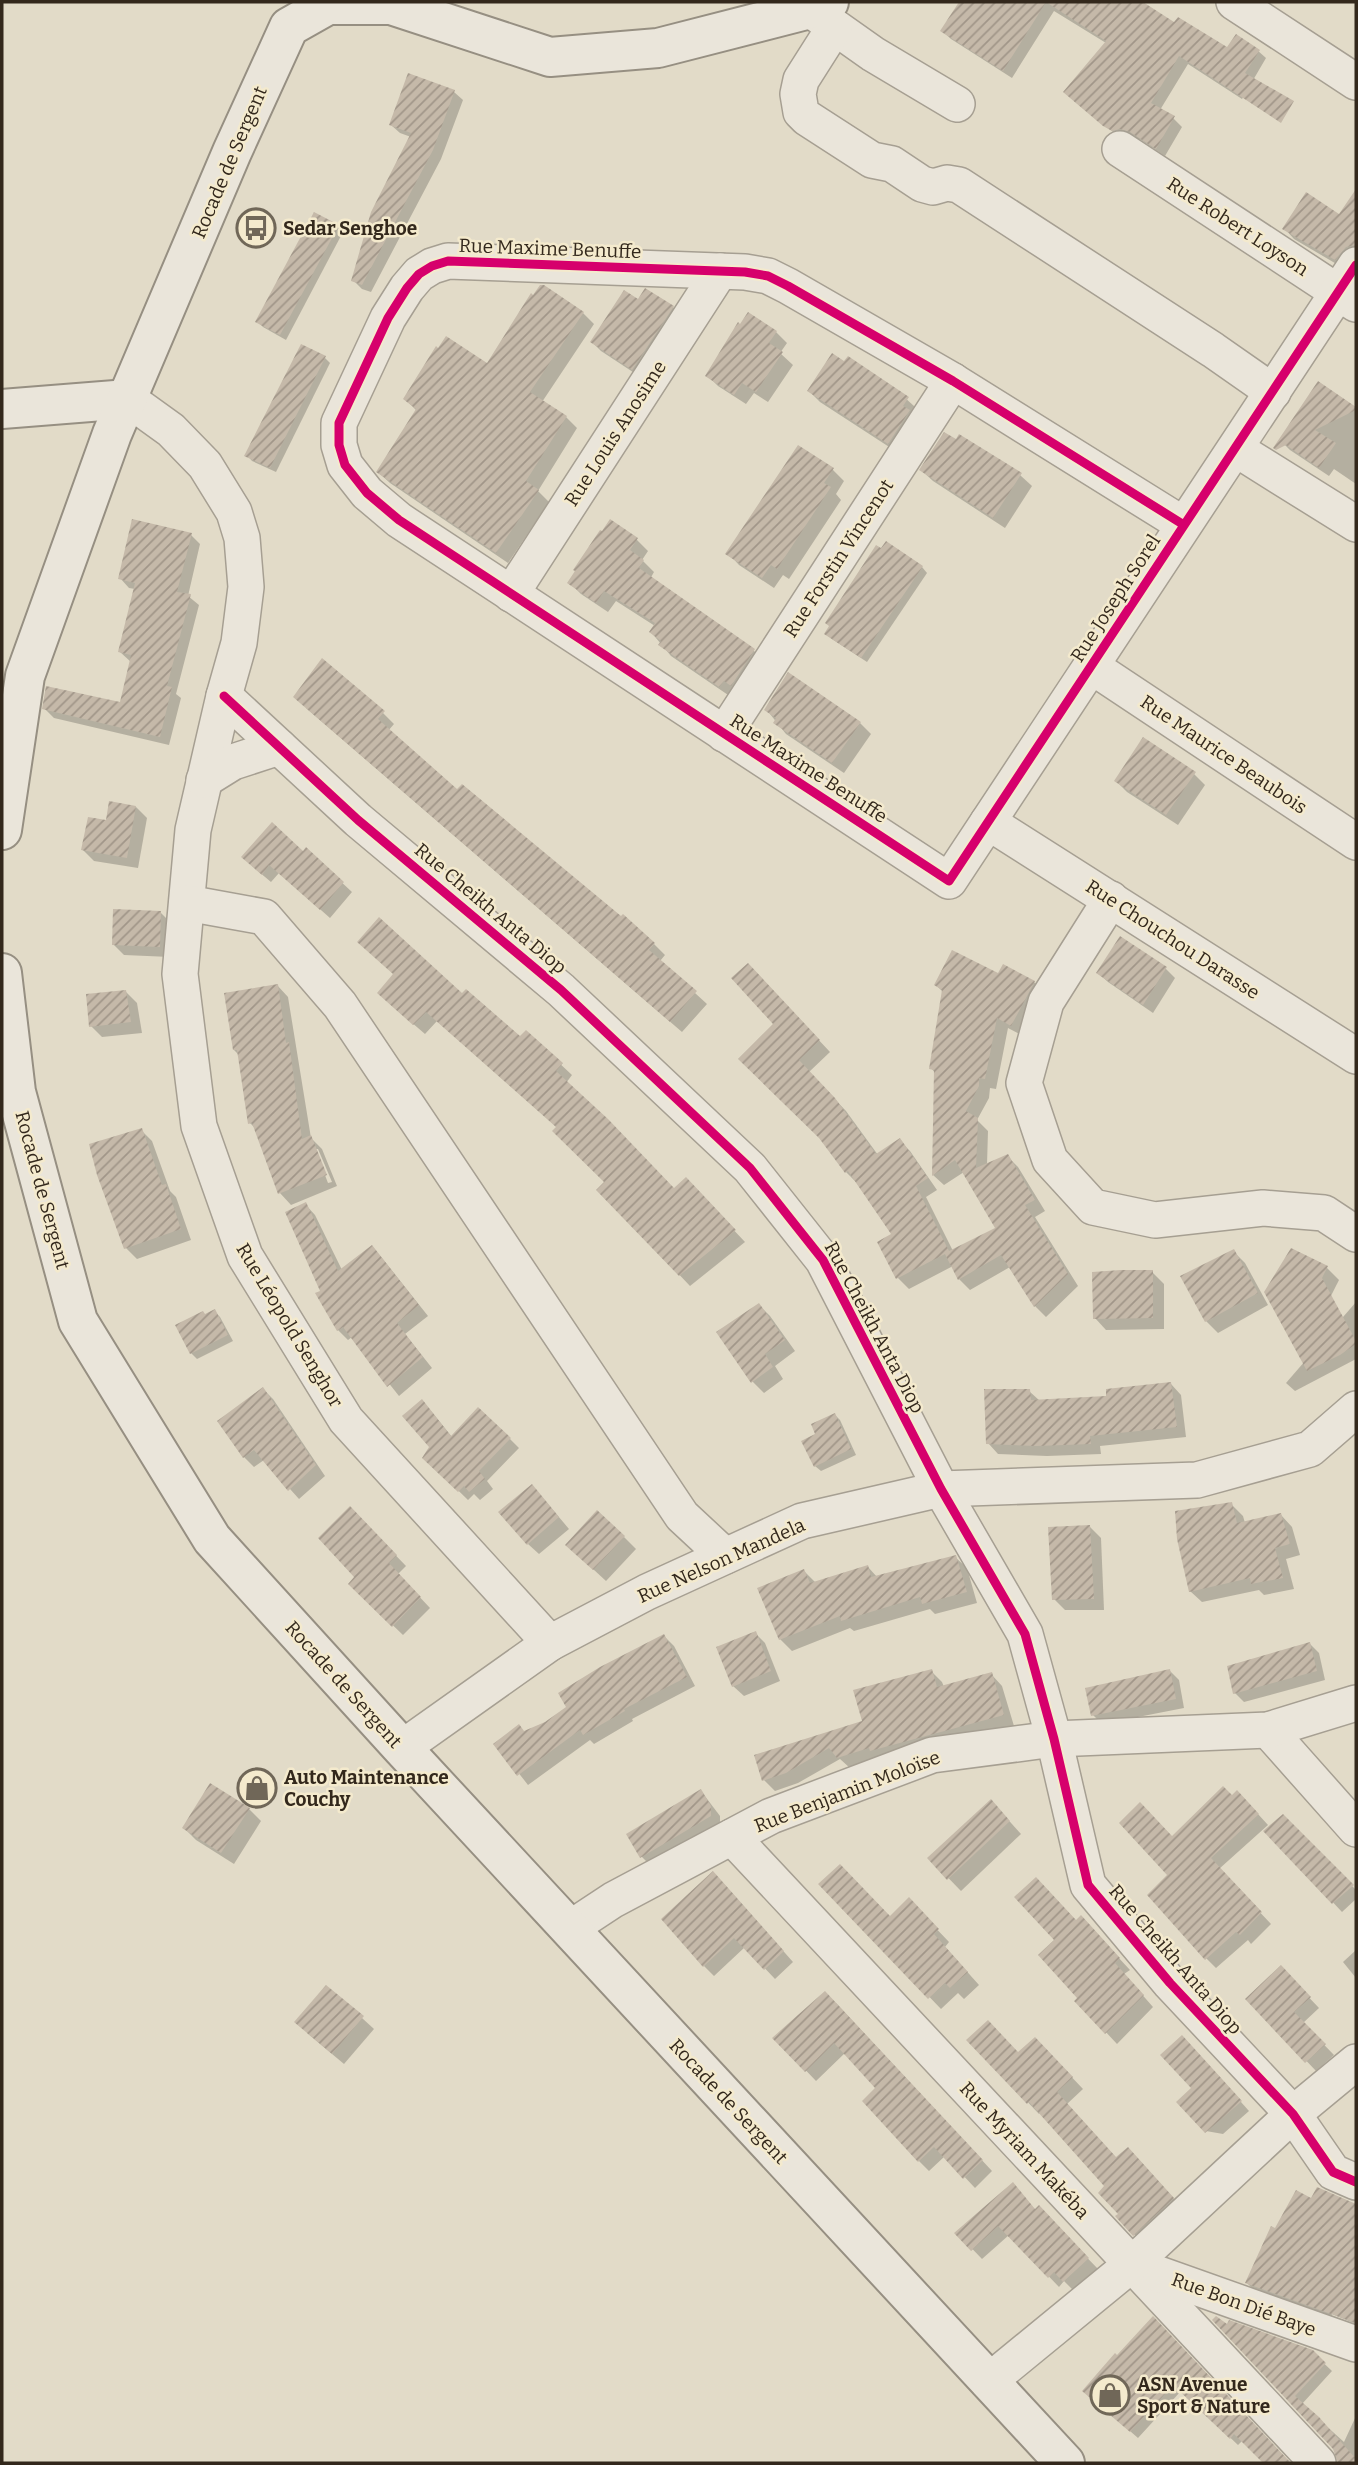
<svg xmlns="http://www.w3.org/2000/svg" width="1358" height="2465" viewBox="0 0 1358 2465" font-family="Bitter,serif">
	<defs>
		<pattern id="building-hatch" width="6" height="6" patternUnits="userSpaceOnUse" patternTransform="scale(1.75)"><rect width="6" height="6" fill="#c5b9a9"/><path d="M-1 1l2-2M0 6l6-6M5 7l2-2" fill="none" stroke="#a19689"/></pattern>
	</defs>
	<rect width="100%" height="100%" fill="#e2dbc8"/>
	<!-- shadow -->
	<g fill="#0003" fill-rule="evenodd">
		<polygon points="961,2 1138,2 1174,25 1228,50 1257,50 1266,58 1242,99 1188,64 1160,110 1173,118 1182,127 1165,156 1141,140 1131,137 1122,139 1074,101 1106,43 1054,11 1012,78 951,39 942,31"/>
		<polygon points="454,92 463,100 441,159 371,292 362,289 353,280 411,137 400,133 391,125"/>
		<polygon points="1345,208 1356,216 1356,257 1345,269 1294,239 1285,229 1340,216"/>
		<polygon points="338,226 343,232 286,340 263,327 257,321"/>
		<polygon points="638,302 673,307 682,317 642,378 601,351 592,342"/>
		<polygon points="583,313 594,324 542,402 566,417 577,428 538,491 549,502 508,563 390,483 378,472 417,411 405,399 487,365"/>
		<polygon points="776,332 787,343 780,353 793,365 768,402 754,393 746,404 718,386 707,375"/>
		<polygon points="325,358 330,363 276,472 252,461 247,455"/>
		<polygon points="845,363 903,396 915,407 914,417 900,454 820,402 809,391"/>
		<polygon points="1319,383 1356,409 1356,484 1334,469 1329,476 1290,450 1280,440"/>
		<polygon points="798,447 833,470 844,481 836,494 841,500 789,579 783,575 774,588 739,565 728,553"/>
		<polygon points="921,470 1020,475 1032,486 1005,528 933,481"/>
		<polygon points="610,522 637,540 648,551 642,560 654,572 650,579 754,651 765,662 731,697 671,656 651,632 655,626 616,601 608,612 581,594 570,583"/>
		<polygon points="191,535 200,544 188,596 199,605 176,694 181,698 169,745 54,718 44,708 121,704 131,662 120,652 135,589 129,588 120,578"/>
		<polygon points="881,551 922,567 927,573 867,662 832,639"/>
		<polygon points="306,708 383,713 394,724 388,731 457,792 654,944 665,955 660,961 707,1004 682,1032"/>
		<polygon points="766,709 860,723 871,734 844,773 786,734"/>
		<polygon points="1194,774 1205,785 1178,825 1127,792 1116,781"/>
		<polygon points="136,807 147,818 138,868 94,861 83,850 107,822"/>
		<polygon points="307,850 352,892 330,918 279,873 271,882 252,866 303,854"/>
		<polygon points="160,912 171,923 170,957 124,955 114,945"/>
		<polygon points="1121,938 1166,969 1175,978 1153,1013 1108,982 1098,973"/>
		<polygon points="1004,966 1034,982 1045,993 1023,1036 1008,1028 996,1089 990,1088 989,1098 977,1120 988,1131 987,1165 1007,1156 1018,1167 1045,1211 1035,1217 1078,1286 1046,1317 1035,1306 1010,1267 970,1290 959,1279 953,1266 909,1289 898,1278 894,1235 857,1183 846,1172 775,1025 759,976 830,1052 809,1072 846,1111 878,1155 899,1140 910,1151 937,1190 926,1197 953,1251 998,1228 964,1172 944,1185 933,1175 936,1074 931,1068 944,993 936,985 999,975"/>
		<path d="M277 985 288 997 311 1138 322 1149 337 1186 291 1205 280 1193 256 1129 250 1123 239 1055 234 1050ZM315 1149H318L332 1182 328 1183Z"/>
		<polygon points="126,992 137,1003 142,1033 102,1037 91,1026"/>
		<polygon points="462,995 521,1039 526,1032 572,1075 566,1083 675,1191 696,1190 745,1242 690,1286 599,1190 607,1182 558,1128 437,1021 425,1034 389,1003"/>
		<polygon points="141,1130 152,1141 170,1191 176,1197 191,1240 137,1259 126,1248"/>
		<polygon points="305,1204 315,1215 342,1270 382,1258 428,1316 405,1334 432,1368 399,1396 352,1337 348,1340 338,1330"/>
		<polygon points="1292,1251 1327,1268 1339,1280 1303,1351"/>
		<polygon points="1234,1252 1245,1263 1268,1305 1218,1333 1206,1321 1182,1277"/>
		<polygon points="1152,1272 1164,1284 1164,1329 1106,1330 1095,1318"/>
		<polygon points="1356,1302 1356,1359 1295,1391 1286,1383"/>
		<polygon points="759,1305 770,1316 795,1351 775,1366 783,1379 764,1393 753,1382 719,1333"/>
		<polygon points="214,1311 220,1317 233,1341 197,1359 191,1353 205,1316"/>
		<polygon points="1171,1384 1181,1395 1186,1437 1100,1446 1101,1454 1047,1456 998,1454 988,1443 1029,1391 1040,1401 1108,1398"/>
		<polygon points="263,1389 273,1399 325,1476 299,1499 264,1460 254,1467 244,1457 219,1421"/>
		<polygon points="431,1411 452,1437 510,1439 519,1448 487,1481 493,1489 480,1500 474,1494 468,1500 425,1458 432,1447"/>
		<polygon points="835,1415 840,1420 856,1455 821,1471 815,1466 818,1435"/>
		<polygon points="542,1497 569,1529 539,1554 528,1544"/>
		<polygon points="1231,1504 1243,1516 1245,1523 1281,1515 1292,1527 1300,1555 1286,1559 1294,1589 1264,1595 1259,1590 1202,1602 1190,1591"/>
		<polygon points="350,1508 406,1566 398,1574 430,1608 403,1635 350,1584 357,1578"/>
		<polygon points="1090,1527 1101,1538 1104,1610 1065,1610 1054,1599"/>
		<polygon points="624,1537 636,1549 606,1581 580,1557"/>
		<polygon points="955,1557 967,1568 977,1603 935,1614 930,1609 854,1631 850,1628 792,1651 780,1639 804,1571 816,1583 868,1567 877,1577"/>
		<polygon points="755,1633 765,1643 780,1681 744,1696 733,1686"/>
		<polygon points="664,1636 674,1646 695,1686 632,1719 633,1721 594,1744 590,1740 528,1785 496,1744 546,1723"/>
		<polygon points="1310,1644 1319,1653 1325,1680 1244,1702 1235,1693"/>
		<polygon points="931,1671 942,1682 944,1687 991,1674 1002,1686 1014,1726 883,1762 850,1768 840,1759 798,1783 775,1791 764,1780 864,1723"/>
		<polygon points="1170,1671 1179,1680 1184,1708 1102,1724 1093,1715"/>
		<polygon points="701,1791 720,1816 720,1825 651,1866 642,1857 628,1834"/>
		<polygon points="1232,1798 1247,1802 1268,1825 1219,1869 1271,1924 1251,1944 1248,1940 1216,1968 1206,1958 1170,1875"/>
		<polygon points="249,1809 261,1821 234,1864 196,1840 184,1828"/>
		<polygon points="1003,1814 1021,1834 961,1891 929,1858"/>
		<polygon points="1283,1816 1356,1890 1356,1899 1342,1912 1266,1831"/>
		<polygon points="723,1883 793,1962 775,1979 745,1947 714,1976 704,1966"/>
		<polygon points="821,1884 890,1918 909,1900 949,1942 945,1947 979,1985 964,1999 958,1993 941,2009"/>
		<polygon points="1076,1922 1091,1928 1130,1970 1124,1974 1153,2007 1117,2044 1077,2001 1080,1998"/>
		<polygon points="1356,1950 1356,1978 1343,1962"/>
		<polygon points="1281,1968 1319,2008 1303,2023 1334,2055 1316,2071 1248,1999"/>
		<polygon points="836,2003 992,2171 975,2188 945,2156 929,2171 919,2161 878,2088 845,2053 816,2081 775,2038"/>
		<polygon points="362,2018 374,2029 344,2064 307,2033"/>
		<polygon points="969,2040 1018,2054 1046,2050 1083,2089 1067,2104 1117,2159 1139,2160 1184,2210 1145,2245 1117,2217 1120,2214 1107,2186 1041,2112 1039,2114"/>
		<polygon points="1191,2046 1249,2111 1223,2134 1206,2131 1194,2089"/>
		<polygon points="1312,2200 1351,2203 1356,2206 1356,2324 1332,2314 1331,2317 1254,2290 1247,2283 1275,2230"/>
		<polygon points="1039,2208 1098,2269 1074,2291 1064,2281 1059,2287 1009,2235 982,2259 957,2233 1036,2211"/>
		<polygon points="1153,2319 1289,2463 1266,2463 1243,2440 1238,2445 1181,2391 1138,2438 1092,2398 1117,2358"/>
		<polygon points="1228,2326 1312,2352 1332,2371 1302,2404 1344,2442 1356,2416 1356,2463 1339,2463 1335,2449"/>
	</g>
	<!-- building -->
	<g fill="url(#building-hatch)">
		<polygon points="959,2 1046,2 1003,71 940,31"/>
		<polygon points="1046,2 1143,2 1174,22 1178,17 1227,47 1236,34 1260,50 1245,73 1294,101 1281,123 1179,56 1151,103 1175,116 1156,149 1130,132 1120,129 1112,131 1103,126 1063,92 1106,41"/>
		<polygon points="408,73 455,90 433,150 362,285 351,281 371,212 411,133 389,125"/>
		<polygon points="1356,189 1356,245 1346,247 1335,260 1282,229 1306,192 1339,214"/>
		<polygon points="314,212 339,225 280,335 255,322"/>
		<polygon points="540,285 544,285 584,312 530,392 567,416 526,481 539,490 496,553 376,472 416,409 403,399 436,346 438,348 446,336 487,363 531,293 533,295"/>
		<polygon points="645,288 674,306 632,370 590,342 624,290 638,299"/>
		<polygon points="748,312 777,331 769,343 783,352 756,392 742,383 734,395 705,376 738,322 740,324"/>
		<polygon points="301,344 326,356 270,468 244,456"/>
		<polygon points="832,353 844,361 848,356 909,397 903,406 910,410 888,444 807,391"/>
		<polygon points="1318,381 1356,407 1356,410 1315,430 1336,443 1319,468 1286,445 1276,450 1273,448"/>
		<polygon points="944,432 956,439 959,434 1022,473 993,518 919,470"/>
		<polygon points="798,445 834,468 824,483 831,487 777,569 771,565 762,578 725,554"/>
		<polygon points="132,519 192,533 177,592 191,594 167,686 172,687 160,737 42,709 46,686 120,702 131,655 118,652 135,583 118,579"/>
		<polygon points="610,519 638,538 630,550 644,560 639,568 755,649 731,686 724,681 719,687 658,645 661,641 649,632 655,623 604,591 596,603 567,583 575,571 573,570 600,530 602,531"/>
		<polygon points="886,541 923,566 861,658 824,634 829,626 825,623 876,545 881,548"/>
		<polygon points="322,658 385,711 378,719 457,789 462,784 621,916 623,914 655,943 649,950 697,991 670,1022 293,697"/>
		<polygon points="788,672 861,722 832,763 773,723 776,718 764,710"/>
		<polygon points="1143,737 1196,772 1166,815 1114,781"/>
		<polygon points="109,801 136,806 127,858 81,850 88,817 106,820"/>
		<polygon points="272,822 303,851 306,847 344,882 320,910 269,865 262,875 241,857"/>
		<polygon points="113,909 161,911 160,947 112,945"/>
		<polygon points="379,917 462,993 466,989 520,1036 526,1030 563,1063 556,1071 608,1119 674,1188 686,1177 736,1230 679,1276 596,1190 604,1182 552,1131 556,1127 426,1012 413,1025 377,993 393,974 357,942"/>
		<polygon points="1120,936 1167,967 1143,1005 1096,973"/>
		<polygon points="952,950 998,973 1003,964 1035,981 1011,1026 997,1018 985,1079 979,1078 979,1086 966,1111 978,1118 976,1168 1008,1154 1035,1200 1025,1205 1068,1274 1034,1307 1001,1255 958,1280 945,1254 896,1279 877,1242 891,1234 848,1171 845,1173 819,1138 738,1059 773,1024 731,978 748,963 820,1040 799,1060 835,1098 876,1154 900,1138 928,1178 916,1186 949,1251 995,1228 955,1160 932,1176 934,1070 929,1069 942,990 934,985"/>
		<polygon points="278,984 286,1043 289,1042 302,1139 311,1135 327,1175 278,1194 252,1123 248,1124 237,1050 233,1050 224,993"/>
		<polygon points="126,990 131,1022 89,1027 86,994"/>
		<polygon points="142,1128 162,1185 166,1184 181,1229 124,1249 97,1175 89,1144"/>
		<polygon points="306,1202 338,1271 372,1245 419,1305 397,1323 423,1357 387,1387 343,1327 337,1331 315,1293 320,1291 285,1212"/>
		<polygon points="1291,1248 1328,1266 1322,1278 1356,1341 1356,1344 1340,1355 1307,1371 1264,1292"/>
		<polygon points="1234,1249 1258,1293 1205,1322 1180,1276"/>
		<polygon points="1121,1270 1153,1270 1153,1318 1093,1319 1092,1272"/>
		<polygon points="759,1303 785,1340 765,1354 773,1367 751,1383 716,1332"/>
		<polygon points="215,1309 228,1335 190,1354 175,1325 203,1311 205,1314"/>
		<polygon points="1171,1382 1177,1427 1090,1436 1091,1444 1036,1446 986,1444 984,1389 1030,1389 1031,1400 1106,1396 1106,1389"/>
		<polygon points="263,1387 316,1465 288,1491 254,1450 243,1458 217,1421"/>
		<polygon points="422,1399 451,1436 478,1407 511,1438 479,1471 485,1479 469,1492 464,1486 458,1492 422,1458 429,1447 402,1416"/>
		<polygon points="835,1413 851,1449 814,1467 801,1441 815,1434 811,1424"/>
		<polygon points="532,1484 559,1517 527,1545 498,1512"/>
		<polygon points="1232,1502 1237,1523 1281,1513 1290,1544 1275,1548 1283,1578 1251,1584 1250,1578 1189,1592 1177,1539 1175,1511"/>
		<polygon points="350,1506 397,1555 389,1563 421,1597 392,1627 348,1584 354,1577 318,1538"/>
		<polygon points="597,1510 625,1536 593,1570 565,1545"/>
		<polygon points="1090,1525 1094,1599 1052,1600 1048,1527"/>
		<polygon points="956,1555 967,1592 922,1604 920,1597 841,1621 840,1616 779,1640 757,1588 804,1569 810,1583 868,1565 871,1577"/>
		<polygon points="756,1631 771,1671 732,1687 716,1647"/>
		<polygon points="664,1634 687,1677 624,1709 625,1711 583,1735 580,1730 517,1776 493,1744 519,1724 524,1731 545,1722 566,1707 558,1693 600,1667"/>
		<polygon points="1310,1642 1317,1671 1233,1694 1227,1666"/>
		<polygon points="932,1669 937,1687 992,1672 1004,1715 870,1751 869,1748 837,1758 829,1748 786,1773 762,1781 754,1755 862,1721 853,1690"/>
		<polygon points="1170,1669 1176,1699 1091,1716 1085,1688"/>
		<polygon points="210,1783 250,1808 221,1853 182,1828"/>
		<polygon points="1223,1786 1232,1795 1237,1790 1259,1814 1211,1858 1262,1912 1240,1935 1236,1932 1205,1960 1147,1895 1167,1875 1119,1823 1140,1802 1172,1836"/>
		<polygon points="701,1789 711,1806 711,1816 640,1858 626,1834"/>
		<polygon points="991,1799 1010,1821 947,1880 927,1858"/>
		<polygon points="1283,1814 1354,1885 1332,1904 1263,1831"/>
		<polygon points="840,1864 890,1916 909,1897 939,1929 934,1934 968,1972 950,1988 945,1983 928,1999 818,1884"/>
		<polygon points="713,1871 784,1951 764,1970 734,1938 703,1967 661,1919"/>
		<polygon points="1036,1877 1076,1920 1081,1915 1120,1958 1115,1963 1144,1995 1105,2034 1074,2001 1077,1998 1038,1955 1054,1940 1014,1897"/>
		<polygon points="1281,1965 1311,1997 1294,2012 1326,2044 1305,2063 1245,1999"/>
		<polygon points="326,1985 364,2016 332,2054 294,2022"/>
		<polygon points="825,1991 983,2160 963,2179 934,2147 918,2162 862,2101 875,2088 834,2043 805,2072 772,2038"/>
		<polygon points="988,2020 1018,2052 1035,2037 1073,2077 1057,2092 1116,2157 1128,2147 1174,2198 1133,2236 1115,2216 1118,2214 1098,2193 1104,2186 1029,2102 1027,2104 966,2040"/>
		<polygon points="1182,2035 1242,2101 1205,2133 1176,2102 1191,2088 1160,2055"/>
		<polygon points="1013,2182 1035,2209 1039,2205 1089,2258 1063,2282 1054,2272 1048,2278 998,2226 971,2251 954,2233"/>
		<polygon points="1317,2187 1356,2204 1356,2323 1245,2283 1271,2226 1275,2228 1296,2190 1311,2198"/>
		<polygon points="1153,2316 1291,2463 1263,2463 1234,2434 1230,2439 1173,2385 1130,2432 1082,2391 1115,2353 1117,2355"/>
		<polygon points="1216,2316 1227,2324 1229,2320 1313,2350 1326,2363 1295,2396 1319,2417 1356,2459 1356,2463 1338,2463 1333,2449 1212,2320"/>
	</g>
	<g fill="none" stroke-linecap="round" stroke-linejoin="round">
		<!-- street casing -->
		<g stroke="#a69f92" stroke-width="38">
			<g id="street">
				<polyline points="1234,2 1356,82"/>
				<polyline points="815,13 873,54 957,104"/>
				<polyline points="834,28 801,80 798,94 801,112 807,118 872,160 892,164 922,184 933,187 947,183 959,185 1213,350 1273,392"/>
				<polyline points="1120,149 1356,304"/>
				<polyline points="128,399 171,430 205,465 234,512 242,538 246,587 239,643 224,696 193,830 180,974 199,1126 245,1256 346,1420 550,1643"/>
				<polyline points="1236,449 1356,524"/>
				<polyline points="1184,525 953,381 788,286 768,276 745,272 448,261 432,266 419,274 407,288 388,318 339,423 339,445 345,465 367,493 399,520 949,881 1356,265"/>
				<polyline points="511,594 720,271"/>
				<polyline points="1091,666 1356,842"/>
				<polyline points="224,696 358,820 561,990 750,1168 823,1260 941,1489 1025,1634 1054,1739 1088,1885 1170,1983 1293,2114 1333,2172 1356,2182"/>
				<polyline points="724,734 953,381"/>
				<polyline points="204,780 233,762 279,747"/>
				<polyline points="988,822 1356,1056"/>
				<polyline points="1111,899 1046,1002 1024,1083 1050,1160 1093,1207 1155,1220 1263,1208 1324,1213 1356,1234"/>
				<polyline points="187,903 264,917 340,1005 682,1516 725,1556"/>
				<polyline points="1268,1730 1356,1829"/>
				<polyline points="402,1748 550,1643 647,1592 802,1521 941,1489 1197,1480 1310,1449 1356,1409"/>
				<polyline points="732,1837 1318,2463"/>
				<polyline points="569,1929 613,1900 771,1816 932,1755 1054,1739 1268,1730 1356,1703"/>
				<polyline points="1136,2266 1356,2344"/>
				<polyline points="988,2382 1132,2264 1293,2114 1356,2062"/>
			</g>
		</g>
		<!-- secondary casing -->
		<g stroke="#968f82" stroke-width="42">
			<g id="secondary">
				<polyline points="2,409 128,399"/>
				<polyline points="2,830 25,676 112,434 232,152 289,27 328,5 391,5 550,57 658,48 810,9 829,2"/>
				<polyline points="2,973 16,1092 78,1321 212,1539 402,1748 1065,2463"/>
			</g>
		</g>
		<!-- street -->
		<use href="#street" stroke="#eae5da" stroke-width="35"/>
		<!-- secondary -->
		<use href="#secondary" stroke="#eae5da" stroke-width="38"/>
		<!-- cycleway casing -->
		<g stroke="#f4eacd" stroke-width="13">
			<g id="cycleway">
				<polyline points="1184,525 953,381 788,286 768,276 745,272 448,261 432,266 419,274 407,288 388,318 339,423 339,445 345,465 367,493 399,520 949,881 1356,265"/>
				<polyline points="224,696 358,820 561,990 750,1168 823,1260 941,1489 1025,1634 1054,1739 1088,1885 1170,1983 1293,2114 1333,2172 1356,2182"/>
			</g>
		</g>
		<!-- cycleway -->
		<use href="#cycleway" stroke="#d6006c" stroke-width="9"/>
	</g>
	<!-- icons -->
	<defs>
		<g id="bus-ring" transform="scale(2.0125)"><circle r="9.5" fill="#f4eacd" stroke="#706758" stroke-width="1.5"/><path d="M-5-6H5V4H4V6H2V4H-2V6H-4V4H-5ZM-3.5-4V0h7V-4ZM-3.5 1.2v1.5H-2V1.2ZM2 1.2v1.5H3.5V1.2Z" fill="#706758"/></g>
		<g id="shop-ring" transform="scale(2.0125)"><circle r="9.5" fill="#f4eacd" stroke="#706758" stroke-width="1.5"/><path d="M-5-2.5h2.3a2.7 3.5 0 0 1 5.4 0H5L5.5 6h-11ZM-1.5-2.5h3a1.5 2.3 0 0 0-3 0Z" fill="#706758"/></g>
	</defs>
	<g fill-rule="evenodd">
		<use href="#bus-ring" x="256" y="228"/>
		<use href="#shop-ring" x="257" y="1788"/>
		<use href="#shop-ring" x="1110" y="2395"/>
	</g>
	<g text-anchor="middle" stroke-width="5" stroke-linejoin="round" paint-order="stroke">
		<!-- street labels -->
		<g font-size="19" fill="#33281c" stroke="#f4eacd">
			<text transform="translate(229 162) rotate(-67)" y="7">Rocade de Sergent</text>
			<text transform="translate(1238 226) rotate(33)" y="7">Rue Robert Loyson</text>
			<text transform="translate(550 248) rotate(2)" y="7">Rue Maxime Benuffe</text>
			<text transform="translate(615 433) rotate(-57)" y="7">Rue Louis Anosime</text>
			<text transform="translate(838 558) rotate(-57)" y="7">Rue Forstin Vincenot</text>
			<text transform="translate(1115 598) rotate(-57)" y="7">Rue Joseph Sorel</text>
			<text transform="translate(1224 754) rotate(34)" y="7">Rue Maurice Beaubois</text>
			<text transform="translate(809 768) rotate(33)" y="7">Rue Maxime Benuffe</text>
			<text transform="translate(491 908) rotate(40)" y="7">Rue Cheikh Anta Diop</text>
			<text transform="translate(1173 939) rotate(33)" y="7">Rue Chouchou Darasse</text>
			<text transform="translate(43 1190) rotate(75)" y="7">Rocade de Sergent</text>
			<text transform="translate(290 1325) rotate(59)" y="7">Rue Léopold Senghor</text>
			<text transform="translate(875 1327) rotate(62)" y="7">Rue Cheikh Anta Diop</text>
			<text transform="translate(721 1560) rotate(-24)" y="7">Rue Nelson Mandela</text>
			<text transform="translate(344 1684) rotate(48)" y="7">Rocade de Sergent</text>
			<text transform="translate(847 1791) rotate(-21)" y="7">Rue Benjamin Moloïse</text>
			<text transform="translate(1176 1959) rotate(49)" y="7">Rue Cheikh Anta Diop</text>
			<text transform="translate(729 2101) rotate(47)" y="7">Rocade de Sergent</text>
			<text transform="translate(1025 2150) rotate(47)" y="7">Rue Myriam Makéba</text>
			<text transform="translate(1244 2304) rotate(20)" y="7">Rue Bon Dié Baye</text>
		</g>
		<!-- poi labels -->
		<g font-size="19" font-weight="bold" fill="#33281c" stroke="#f4eacd" text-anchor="start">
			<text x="283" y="235">Sedar Senghoe</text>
			<text x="284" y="1784">Auto Maintenance<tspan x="284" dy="22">Couchy</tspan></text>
			<text x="1137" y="2391">ASN Avenue<tspan x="1137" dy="22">Sport &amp; Nature</tspan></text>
		</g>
	</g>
	<!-- border -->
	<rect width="1358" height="2465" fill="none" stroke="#33281c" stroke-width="7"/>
</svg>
